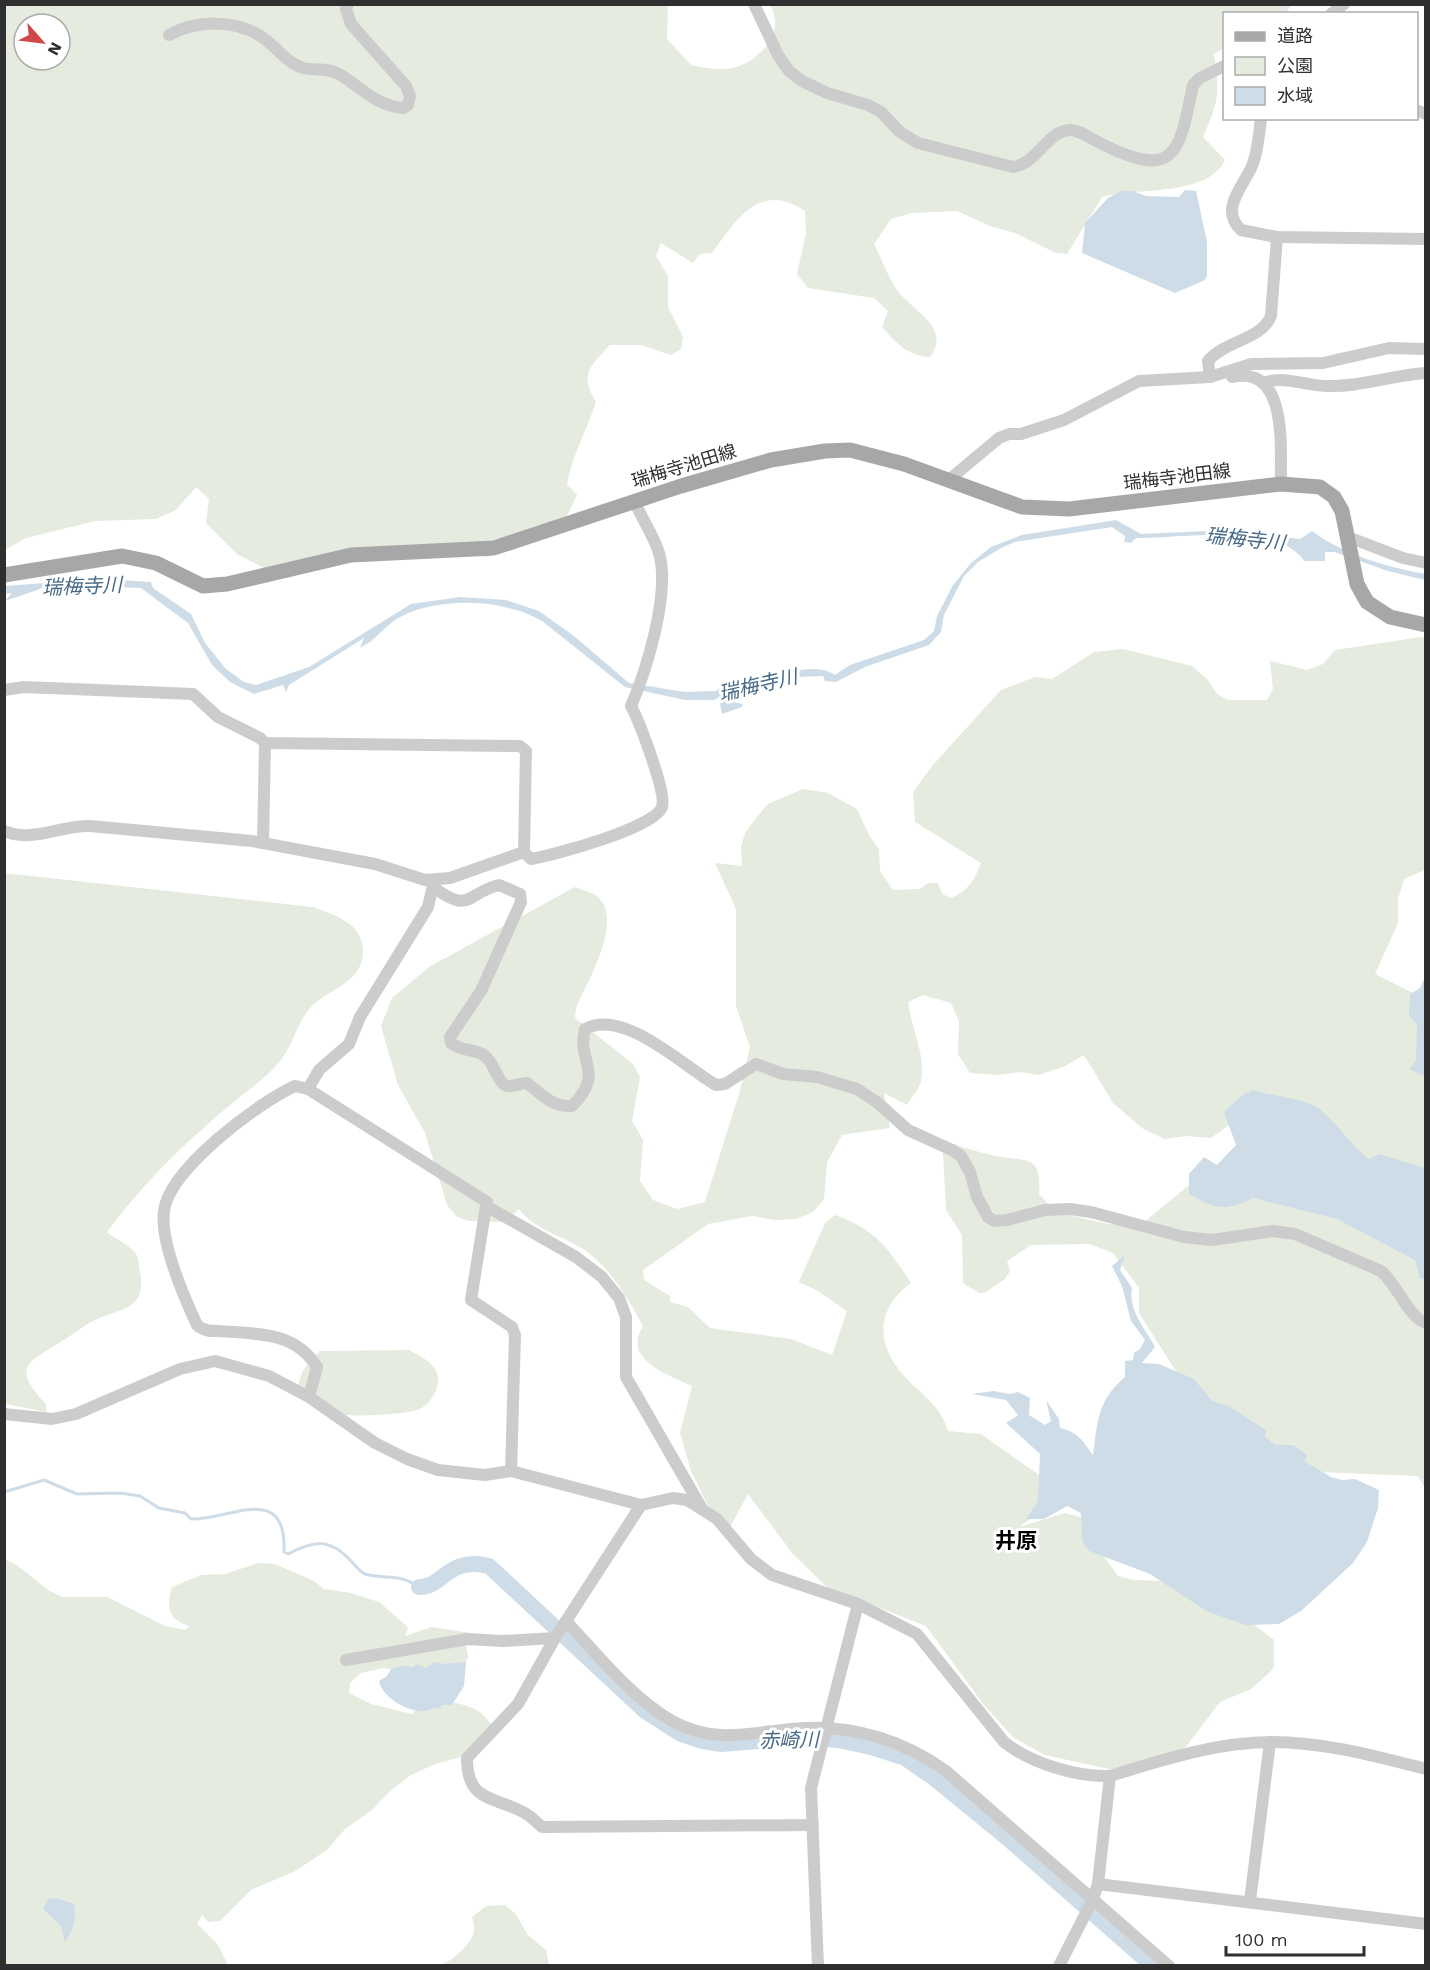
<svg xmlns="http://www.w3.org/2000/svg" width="1430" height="1970" viewBox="0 0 1430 1970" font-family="'Work Sans','Noto Sans JP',sans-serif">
	<rect width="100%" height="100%" fill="#fff"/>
	<!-- green -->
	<g fill="#e5ebdf" fill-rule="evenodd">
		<path d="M5 5H668L667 39 691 65C702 67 714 70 724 69 754 69 788 33 770 5H1292L1285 13 1224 14V48L1214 54C1220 94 1219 100 1203 137L1225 160C1208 197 1137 187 1102 197L1067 254 1056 253 1015 233 990 226 957 211 912 213 891 219 874 244C881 258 887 274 895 287 909 310 953 326 930 357 908 356 896 343 882 327L888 311 874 298 808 288 797 274 806 233 805 211C759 181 737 219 712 253L700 254 693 263 661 243 656 256 668 276V307L683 337 681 349 671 355 641 345H610C590 366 579 374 596 402 587 430 572 455 567 484L577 495 566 518 487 557 397 546 266 569 237 554 206 523 209 499 196 487 176 510 156 519 95 521 26 538 5 550ZM24 24H60V60H24Z"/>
		<path d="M1421 637 1425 638V870L1404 879 1398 899V923L1375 974 1425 999V1181L1369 1174 1257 1105 1211 1138 1187 1136 1164 1139 1142 1128 1113 1103 1084 1055 1063 1067 1038 1075 1021 1072 998 1075 970 1073 958 1054 959 1021 951 1003 923 995 908 1002C911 1028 926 1054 921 1081 919 1089 911 1098 907 1105L884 1093 890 1128 842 1135 827 1162 824 1199 813 1212 796 1219 775 1220 752 1216 708 1224 643 1270 644 1280 670 1296V1302L688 1307 710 1328 791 1339 832 1355 847 1311 818 1291 799 1282 825 1223 835 1215C874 1228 889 1249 911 1283 875 1309 875 1345 906 1378 923 1396 941 1406 948 1431L981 1434 1046 1480 1040 1512 1019 1527 1065 1513 1092 1520V1540L1118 1576 1133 1580 1167 1581 1247 1619 1274 1640V1667L1270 1672 1251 1689 1220 1702 1178 1757 1113 1770 1045 1755 1014 1738 984 1705 926 1626 827 1587 793 1554 748 1494 729 1529 711 1512 691 1471 680 1433 692 1386C669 1375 621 1360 643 1326 628 1299 612 1270 586 1251 565 1236 535 1231 519 1209L504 1222 469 1221 457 1217 447 1205 425 1133 398 1085 381 1026 392 998 429 967 575 887C581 890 592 892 597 896 625 920 587 982 576 1008L575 1018 633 1064 640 1077 632 1121 643 1140 640 1181 653 1200 677 1209 705 1202 740 1091 750 1047 736 1006V909L715 863 742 866 741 847 745 833 756 818 768 804 803 789 828 793 857 809 870 837 879 849 880 871 893 890 920 889 928 883H938L942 894 951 898C968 891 975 880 981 863L915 822 913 792 932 766 1001 690 1035 677 1052 679 1094 652 1123 649 1192 666 1208 680 1217 694 1228 700H1267L1273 689 1270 661 1307 670 1323 664 1335 650Z"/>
		<path d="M4 873 312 907C333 914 363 923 363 951 363 984 328 988 310 1008 297 1023 293 1045 281 1060 265 1080 236 1099 216 1117 174 1153 140 1188 107 1232 116 1240 129 1244 136 1254 139 1259 139 1266 140 1272 147 1310 121 1308 97 1319 84 1325 74 1334 62 1341 27 1363 11 1367 46 1404V1412L5 1404Z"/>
		<path d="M953 1144C967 1148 981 1153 995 1156 1026 1162 1042 1153 1039 1194L1048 1204 1068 1215 1108 1224 1143 1223 1199 1177 1425 1246V1488L1418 1476 1293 1471 1184 1384 1139 1313V1288L1113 1253 1090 1244 1031 1245 1007 1261 1010 1271 1005 1279 984 1293H979L963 1283 962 1235 946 1210 943 1152Z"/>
		<path d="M409 1350C418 1355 429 1360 435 1369 444 1383 432 1405 417 1410 402 1415 350 1417 334 1414 323 1412 309 1399 299 1393 297 1374 307 1364 320 1351Z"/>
		<path d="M5 1559 18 1566 48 1590 62 1597H107L165 1626 186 1630 189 1626C168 1620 166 1605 172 1587L201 1575 225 1574 258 1563 275 1564 314 1581 324 1589 351 1593 379 1602 408 1627 405 1636 432 1627 470 1633 466 1646 468 1657 463 1667 402 1671 383 1668 361 1673 350 1683 349 1693 371 1704 412 1714C428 1697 465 1700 482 1714 487 1718 491 1724 494 1729L468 1755 435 1764 411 1775 390 1791 372 1810 345 1829 327 1850 295 1871 251 1890 220 1921 208 1922 202 1915 197 1924 218 1945 228 1965 5 1966Z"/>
		<path d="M505 1905 515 1913 528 1935 546 1950 549 1965H440C452 1961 470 1946 474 1932 475 1928 473 1921 472 1917L486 1906Z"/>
	</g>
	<!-- water -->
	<g fill="#cedce8">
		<polygon points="1185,190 1196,191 1207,242 1207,276 1205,280 1175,293 1082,253 1085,223 1108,198 1121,191 1133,191 1146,196 1179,197"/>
		<path d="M1116 520 1141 534 1230 530 1300 539 1312 531C1344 555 1387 567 1426 574L1425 580 1388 571 1334 552H1325V561H1304C1279 521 1178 539 1136 538L1131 543 1124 542 1125 536 1112 527 1015 542 1003 547 978 562 964 576 944 615 941 632 929 645 865 667 836 682 825 681 823 676C800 677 773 676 756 693L755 690 731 697 728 701 743 704 742 707 722 714 720 704 723 699 720 697 714 700H685L625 687 542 621C505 599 444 597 404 615 387 622 376 641 360 648L364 638 289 685 286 692 283 685 254 694 230 682 212 665 188 623 141 588 85 586 48 589 45 592 43 588 5 601 12 593 5 594V586L44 583 63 576 60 580 90 578 151 582 153 588 191 614 205 643 226 669 244 682 256 685 309 667 411 604 460 597 506 600 539 611 574 636 629 683 685 692 716 691 721 687C754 692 805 655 835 675L850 665 924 640 934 631 937 616 953 585 971 563 991 547 1022 535Z"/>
		<polygon points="1425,977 1425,1076 1409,1069 1416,1060 1417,1025 1409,1015 1410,994 1420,988"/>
		<path d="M1253 1090C1271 1096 1295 1097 1312 1105 1333 1115 1349 1145 1369 1159L1379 1154 1425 1168V1280L1420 1278 1415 1260 1337 1219 1253 1198C1224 1212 1216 1209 1189 1194V1174L1204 1157 1217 1165 1236 1145 1224 1112 1244 1094Z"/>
		<path d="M1125 1255 1120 1270 1132 1288C1128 1311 1145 1328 1155 1347L1142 1363 1159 1364 1194 1379 1212 1401 1228 1406 1266 1430 1265 1437 1276 1445H1293L1307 1455 1304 1461 1331 1477 1342 1480 1355 1479 1379 1490 1378 1508 1367 1542 1353 1563 1301 1611 1279 1624 1246 1625 1208 1612 1150 1574 1089 1551 1082 1541 1081 1513 1067 1506 1044 1519H1026L1038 1501 1040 1454 1006 1423 1018 1415 1006 1400 972 1394 993 1391 1010 1394 1018 1392 1030 1398 1029 1415 1045 1425 1051 1421 1046 1400 1059 1419 1060 1428C1078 1432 1083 1441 1093 1455 1098 1420 1097 1401 1125 1377V1361L1133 1360 1134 1353 1140 1349 1145 1340 1131 1321 1122 1286 1112 1266Z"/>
		<path d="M434 1662 444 1664 466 1662 464 1686 452 1705H442L440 1708C431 1706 427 1713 419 1711 403 1709 383 1697 379 1681L387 1676 391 1669 401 1666 414 1667 416 1664 426 1668Z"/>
		<path d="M56 1898 74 1904C77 1919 73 1930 65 1942L61 1926 43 1909 48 1899Z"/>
	</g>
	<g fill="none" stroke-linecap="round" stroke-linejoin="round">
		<!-- stream -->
		<path stroke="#cedce8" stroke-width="3" d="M4 1492 44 1480 77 1494 120 1493 140 1496 159 1508 185 1513 191 1519C228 1521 287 1480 284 1552L288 1554C315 1540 330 1538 351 1561 355 1565 360 1572 365 1574 386 1580 399 1573 419 1587"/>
		<!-- river -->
		<path stroke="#cedce8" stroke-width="16" d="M419 1587C443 1588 447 1556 489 1566L645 1711 681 1734 702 1741 722 1744 803 1737 838 1740 871 1747 905 1758 934 1778 1005 1836 1153 1966"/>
		<!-- minor -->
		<g stroke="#ccc" stroke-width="12">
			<path d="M754 4 778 55 789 71 802 81 827 93 868 105 881 112 900 132 918 143 1013 167C1038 163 1045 133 1069 130 1078 129 1090 138 1098 142 1176 182 1179 154 1193 85L1200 78 1224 66"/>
			<polyline points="1331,14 1344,4"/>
			<path d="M169 35C196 20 235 19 262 37 275 46 287 63 303 68 315 71 327 67 339 74 361 87 376 106 403 108L408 105 410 96 406 86 351 24 346 9 348 4"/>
			<polyline points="1416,110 1426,114"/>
			<path d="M1261 118C1259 134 1258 152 1252 166 1243 187 1219 209 1241 230L1277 237 1426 239"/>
			<path d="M1232 374V377C1289 365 1280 449 1281 484"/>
			<path d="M1210 377 1208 361C1226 340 1261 340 1271 316L1277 237"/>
			<path d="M1264 383C1283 375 1307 386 1328 386 1361 387 1393 375 1426 373"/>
			<polyline points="950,479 999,438 1009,434 1021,434 1064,420 1139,381 1210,377 1251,364 1323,363 1389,348 1426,349"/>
			<polyline points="1348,537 1403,558 1426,563"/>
			<path d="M4 690 24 687 193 694 218 717 260 738 265 743 520 746 526 751 524 852 531 859C554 855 655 828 662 807 667 793 639 721 631 706 647 669 669 596 660 557 656 538 642 520 635 502"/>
			<path d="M4 831C32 843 61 825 90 826L252 841 375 864 425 880 450 878 524 852"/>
			<polyline points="263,843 265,743"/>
			<path d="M433 887C471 915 466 893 499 885L520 894 521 902 481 991 450 1037 451 1043C462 1052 474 1048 485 1056 494 1062 498 1085 508 1086 513 1087 521 1083 527 1083 541 1094 552 1107 572 1106 606 1072 576 1062 585 1029 624 1008 683 1066 716 1085L725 1084 756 1064 783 1074 817 1077 857 1089 878 1103 908 1130 952 1150 961 1156 970 1172 977 1197 988 1217 994 1221 1007 1220 1045 1210 1070 1209 1091 1212 1184 1237 1212 1240 1273 1231 1295 1234 1381 1271C1398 1285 1406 1315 1426 1323"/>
			<polyline points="308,1089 319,1070 349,1044 360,1017 428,907 434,881"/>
			<polyline points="486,1206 471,1300 512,1327 515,1335 511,1471"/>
			<path d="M309 1397 317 1367C295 1331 256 1334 219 1331 211 1331 203 1331 197 1325 184 1297 160 1241 164 1211 169 1169 258 1103 295 1086L308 1089 487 1202 486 1206 576 1257 602 1277 619 1298 626 1317V1377L701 1507"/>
			<path d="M4 1414 52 1419 76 1414 180 1369 215 1361 269 1376 309 1397 375 1443 407 1459 438 1470 485 1475 511 1471 641 1505 673 1498 687 1500 717 1519 751 1559 772 1575 858 1604 917 1634 1004 1742C1031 1763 1075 1777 1110 1776 1161 1760 1217 1742 1272 1742 1324 1742 1375 1756 1426 1769"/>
			<path d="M641 1505 555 1638 518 1704 467 1758C467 1802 493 1796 523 1812 530 1815 536 1822 542 1827L813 1825"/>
			<path d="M566 1621C596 1653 633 1699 672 1721 720 1747 756 1730 805 1728 855 1725 906 1742 946 1771L1169 1966"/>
			<polyline points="346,1660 468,1639 502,1641 555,1638"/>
			<polyline points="1098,1884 1426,1924"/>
			<polyline points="1250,1901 1270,1742"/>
			<polyline points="818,1966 811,1788 858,1604"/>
			<polyline points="1059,1966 1093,1899 1098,1884 1110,1776"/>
		</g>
		<!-- major -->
		<polyline stroke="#a7a7a7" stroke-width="15" points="4,575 122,556 156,563 203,586 227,584 351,555 494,548 681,486 771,460 825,451 850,450 904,464 1022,507 1069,509 1281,484 1320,487 1334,497 1342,511 1357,584 1367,602 1390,617 1426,625"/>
	</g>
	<g text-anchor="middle" stroke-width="6" stroke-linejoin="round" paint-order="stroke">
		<!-- street labels -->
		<g font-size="18" fill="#2f2f2f" stroke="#fff">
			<text transform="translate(684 466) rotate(-17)" y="6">瑞梅寺池田線</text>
			<text transform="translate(1177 477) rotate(-7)" y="6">瑞梅寺池田線</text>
		</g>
		<!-- water labels -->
		<g font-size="20" font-style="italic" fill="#476a87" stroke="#fff">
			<text transform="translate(1245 539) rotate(6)" y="7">瑞梅寺川</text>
			<text transform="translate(82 586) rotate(-2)" y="7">瑞梅寺川</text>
			<text transform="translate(758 685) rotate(-13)" y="7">瑞梅寺川</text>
			<text transform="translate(789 1740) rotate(-1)" y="7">赤崎川</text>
		</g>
		<!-- quarter labels -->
		<g font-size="21" font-weight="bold" fill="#000" stroke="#fff">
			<text x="1016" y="1548">井原</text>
		</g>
	</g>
	<!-- border -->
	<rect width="1430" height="1970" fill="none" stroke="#2f2f2f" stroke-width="12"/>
	<!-- legend -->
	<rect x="1223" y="12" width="195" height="108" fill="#ffffff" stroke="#acacac" stroke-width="1.5"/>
	<rect x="1235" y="32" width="30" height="9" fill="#a7a7a7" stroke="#acacac" stroke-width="1.5"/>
	<text x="1277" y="42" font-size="18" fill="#2f2f2f">道路</text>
	<rect x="1235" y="57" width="30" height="18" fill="#e5ebdf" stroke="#acacac" stroke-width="1.5"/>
	<text x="1277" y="72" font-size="18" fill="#2f2f2f">公園</text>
	<rect x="1235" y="87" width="30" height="18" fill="#cedce8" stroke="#acacac" stroke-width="1.5"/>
	<text x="1277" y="102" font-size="18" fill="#2f2f2f">水域</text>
	<!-- north arrow -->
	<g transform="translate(42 42) rotate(118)"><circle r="28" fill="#ffffff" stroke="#acacac" stroke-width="1.5"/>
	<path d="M0-4.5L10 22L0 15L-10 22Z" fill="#cf4849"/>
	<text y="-9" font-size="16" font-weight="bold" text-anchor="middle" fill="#2f2f2f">N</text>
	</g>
	<!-- scale -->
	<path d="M1226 1946v9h138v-9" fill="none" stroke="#2f2f2f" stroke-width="3"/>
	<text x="1235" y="1946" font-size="18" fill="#2f2f2f" stroke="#ffffff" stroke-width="4.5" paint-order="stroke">100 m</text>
</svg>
